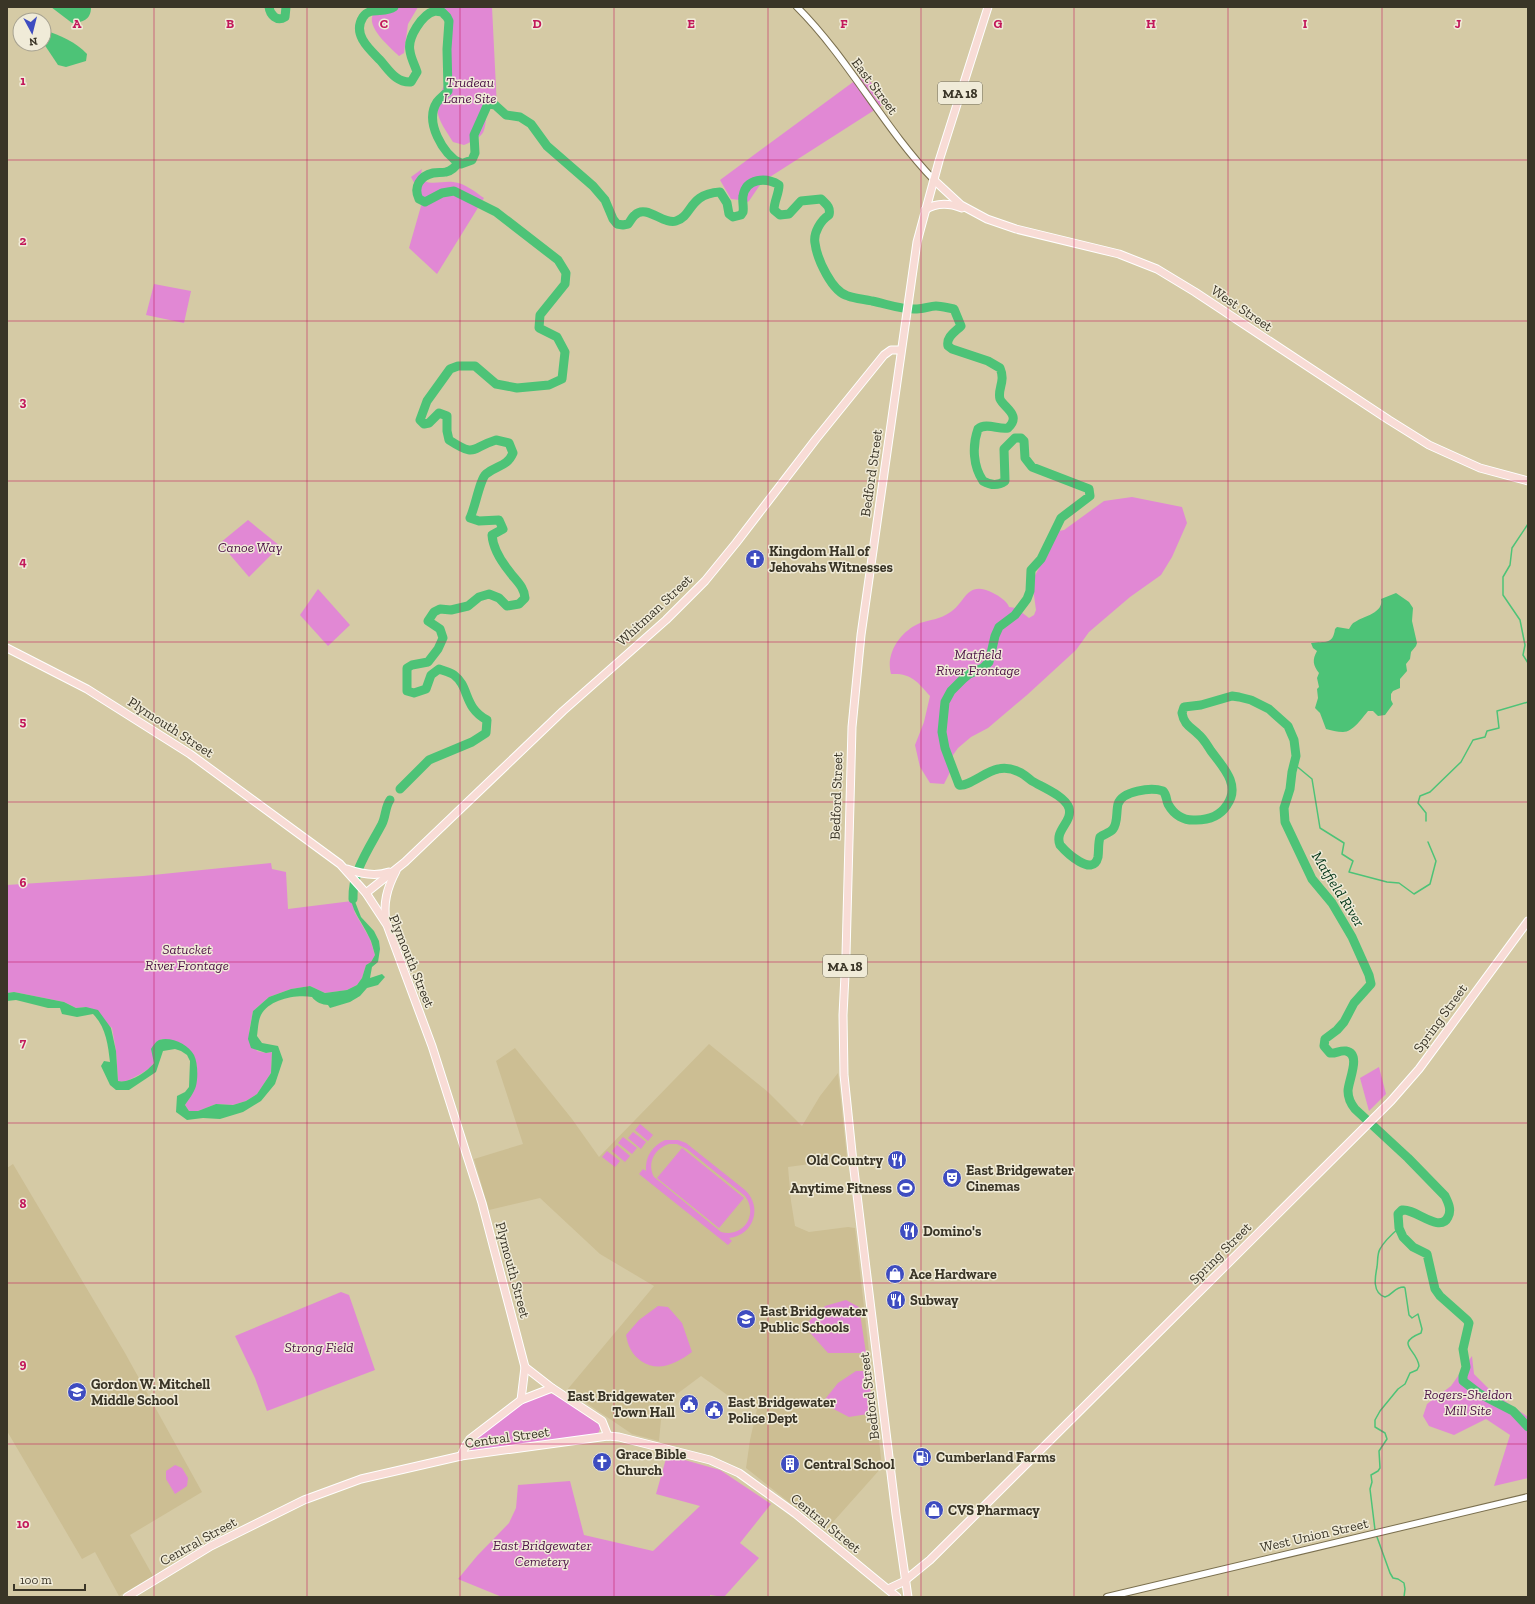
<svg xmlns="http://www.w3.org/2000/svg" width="1535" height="1604" viewBox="0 0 1535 1604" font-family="'Zilla Slab',serif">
	<rect width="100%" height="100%" fill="#d5caa5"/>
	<!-- built -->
	<g fill="#ccbe93">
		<polygon points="709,1044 768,1092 802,1126 820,1096 838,1073 847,1159 788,1167 791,1201 795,1226 809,1232 848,1227 855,1228 882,1467 825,1531 746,1468 750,1440 757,1409 737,1402 701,1376 677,1394 666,1409 661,1420 659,1441 632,1434 567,1390 654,1286 600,1254 540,1198 489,1210 474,1159 523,1144 496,1061 515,1048 572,1119 599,1157"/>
		<polygon points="13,1164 125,1353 202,1492 130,1535 153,1576 119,1596 95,1552 82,1559 7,1431 7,1168"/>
	</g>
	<!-- green -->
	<g fill="#e188d4" fill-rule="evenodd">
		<path d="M381 7H418L408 24 404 53 399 56C391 48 364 26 374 13 375 11 379 9 381 7Z"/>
		<path d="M443 7H492L497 108 491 107 487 110C484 133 487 135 464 145L453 142C447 132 438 121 437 109 436 101 442 91 445 83 452 59 453 30 443 7Z"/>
		<polygon points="864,74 887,102 762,182 749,201 746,203 740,200 731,199 720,180"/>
		<path d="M422 169 421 174 424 181C433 185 443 181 453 182 465 183 475 192 484 198L437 274 409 248 423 199 411 177Z"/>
		<polygon points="154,284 191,291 184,323 146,315"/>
		<path d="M1132 497 1182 507 1187 523 1172 557 1161 575 1130 597 1089 632 1076 650 1027 695 988 728 971 737 958 748 953 755 950 772 944 784 930 783 920 767 915 745 924 722 930 696C917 681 911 673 891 674 885 653 901 631 920 623 930 620 940 619 949 613 966 603 966 579 993 593 999 596 1007 601 1009 607L1016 608 1029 618 1034 615 1036 610 1032 581 1059 531 1064 530 1104 501Z"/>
		<polygon points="248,520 280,546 249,577 220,543"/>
		<polygon points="318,589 350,625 328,646 300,615"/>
		<path d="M271 863 272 869 286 872 288 909 352 901 355 913 370 939 375 955 371 962 366 965 362 978 357 985 347 990 325 993 310 986 291 989 269 997 253 1011 249 1032 257 1051 266 1053 272 1052 271 1073 257 1094 246 1101 233 1105 216 1104 198 1111H189L185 1105C187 1101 192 1096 193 1092 204 1062 193 1041 161 1039 154 1064 157 1066 133 1078 128 1080 124 1083 118 1081L116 1051 112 1028 86 1007 76 1008 64 1002 14 992 7 993V885L143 876Z"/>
		<polygon points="1379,1067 1386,1094 1369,1111 1360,1078"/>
		<polygon points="640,1124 653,1135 648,1141 635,1130"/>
		<polygon points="633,1132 646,1142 641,1149 628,1138"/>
		<polygon points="623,1137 637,1148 632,1154 618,1143"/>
		<path d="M665 1140H678L686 1143 745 1190C763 1207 754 1235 729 1238L732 1241 728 1245 639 1174 643 1169 646 1171C645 1157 652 1146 665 1140ZM669 1144H677L687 1149 745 1196C759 1215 743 1238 721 1232L654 1177C647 1163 654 1149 669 1144Z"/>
		<polygon points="617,1145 630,1156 625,1162 612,1151"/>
		<polygon points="682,1148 744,1198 719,1228 657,1178"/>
		<polygon points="607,1151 620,1161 615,1167 602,1157"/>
		<polygon points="341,1292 349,1295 375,1370 267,1411 255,1378 235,1336"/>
		<polygon points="846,1300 859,1307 866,1353 828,1353 804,1326 825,1306"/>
		<path d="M658 1306 668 1307 682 1323 692 1352C677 1363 659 1373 641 1361 637 1358 633 1354 631 1350 628 1345 627 1340 626 1335L639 1320Z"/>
		<polygon points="1472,1356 1474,1374 1492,1392 1528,1417 1528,1478 1494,1486 1510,1435 1486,1419 1454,1435 1429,1426 1423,1416 1427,1404 1451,1386"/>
		<polygon points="856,1371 868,1371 872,1402 868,1414 849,1417 822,1403 838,1383"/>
		<path d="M548 1393 556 1395 601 1426 598 1434 474 1452C470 1450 469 1448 469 1444L525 1401Z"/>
		<polygon points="667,1455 720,1470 771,1504 740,1543 759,1558 724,1597 710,1595 710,1597 502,1597 458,1579 477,1556 509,1523 516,1508 518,1485 570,1481 584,1535 653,1551 700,1506 656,1494"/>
		<polygon points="175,1465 182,1468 188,1478 187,1486 175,1494 166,1479 166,1471"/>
	</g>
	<!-- water -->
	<g fill="#4dc377">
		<path d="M51 7H91C91 20 83 22 72 23Z"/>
		<path d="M44 30C60 35 76 42 87 54L86 61 66 67 58 65 44 44Z"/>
		<path d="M1396 593 1409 602 1413 608 1412 621 1417 643 1416 646 1411 652 1410 659 1406 664 1407 671 1400 679V688L1393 691 1391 694V700L1393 704 1385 715 1378 716 1373 711H1368C1362 718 1353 732 1343 732 1337 732 1331 730 1326 729L1320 713 1315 708 1318 698 1317 689 1319 687 1317 678 1319 673C1313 665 1312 660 1317 651L1313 648 1311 643C1325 641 1333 645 1335 629L1337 627 1349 629C1351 626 1352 623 1355 622 1364 616 1384 613 1381 599Z"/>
		<path d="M351 885 355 890 354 899 361 917 374 931 379 941 380 949 378 962 372 967 370 978 382 974 385 977 378 985 367 988 360 996 350 1002 330 1008 328 1005C323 1005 315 1002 312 997 297 994 269 999 261 1015 258 1021 258 1030 257 1036L262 1043 278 1046 283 1060 275 1084 261 1101 243 1112 220 1119 203 1118 187 1120 176 1112 177 1096 185 1092 189 1087 190 1061 187 1055 181 1051 175 1049 163 1051 156 1072 129 1090H116L110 1085 101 1066 104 1061 110 1062C108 1045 106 1027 93 1014L77 1017 62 1014 60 1008H48L16 1000 7 1001V993L14 992 64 1002 76 1008 86 1007 98 1010 111 1028 116 1051 118 1081C129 1084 148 1071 154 1063L151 1049C153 1046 155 1042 159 1040 171 1036 189 1045 194 1055 198 1063 198 1078 196 1086 194 1093 189 1099 185 1105L189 1111H198L216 1104 233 1105 246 1101 257 1094 271 1073 272 1052 266 1053 251 1048 248 1039 253 1011 269 997 291 989 310 986 325 993 347 990 357 985 362 978 366 965 371 962 375 955C373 949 372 942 369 937 360 917 348 909 351 885Z"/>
	</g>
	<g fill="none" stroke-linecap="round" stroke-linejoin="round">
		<!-- stream -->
		<g stroke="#4dc377" stroke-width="1.5">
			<polyline points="1528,524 1512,548 1510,565 1503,577 1503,595 1520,620 1525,645 1523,655 1528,663"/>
			<polyline points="1294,764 1312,779 1320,828 1344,843 1342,854 1353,861 1349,872 1387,882 1399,883 1414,894 1430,884 1436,861 1428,842"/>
			<polyline points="1426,821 1426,813 1418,803 1420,796 1430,792 1461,762 1473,740 1485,737 1487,731 1499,728 1497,711 1528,702"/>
			<path d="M1375 1530 1370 1489 1372 1482 1371 1475 1378 1471 1380 1468 1379 1451 1387 1439 1385 1433 1375 1427V1420L1380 1411 1398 1389 1405 1384 1410 1373 1417 1370 1419 1366C1417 1349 1394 1344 1421 1333L1422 1329 1418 1314 1412 1318 1409 1315 1405 1288 1404 1287C1394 1287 1393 1295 1385 1297 1372 1293 1375 1277 1377 1267 1378 1261 1377 1254 1380 1249 1385 1240 1392 1234 1399 1228"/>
			<polyline points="1377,1537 1390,1573 1393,1578 1398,1579 1404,1583 1405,1589 1404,1597"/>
		</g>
		<!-- river -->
		<g stroke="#4dc377" stroke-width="9">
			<path d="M269 7C270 15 277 22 285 17L286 7"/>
			<path d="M394 7C385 14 370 6 363 17 352 34 369 49 380 60 389 70 396 83 411 82L417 72C415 65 411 59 410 51 407 38 422 14 435 11L442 12 447 17 449 21 447 49 448 91C445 95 440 98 437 102 424 122 443 154 461 164L472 160 475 153 474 135 487 106 490 104 495 105 506 115 520 117 531 124 547 146 593 186 605 200 613 219 617 224 623 225 628 224C630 222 632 217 635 215 646 204 664 225 676 221 693 216 688 194 720 192L727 203 729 214 733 217 741 215 743 212C744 207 742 201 743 196 746 178 766 177 779 185 779 194 774 201 774 210L780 215 789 214 801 201 821 199C826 204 831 207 829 215 821 220 813 233 815 243 817 259 832 292 848 296 856 299 864 299 872 301 887 304 902 310 917 309 924 309 930 306 936 306 941 306 948 308 954 309L961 326C955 332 946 337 948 346L952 349 988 361 1000 368C1006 382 997 389 1000 399 1004 408 1022 415 1008 428 999 430 986 422 978 429 972 446 973 466 983 481 990 485 998 486 1005 481L1004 449 1015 438H1021L1024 441 1025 458 1032 467 1089 489 1090 496 1061 518 1041 559 1031 570 1030 591 1027 599 1015 615 999 627 995 636 989 662 983 668 969 674 963 679 951 691 945 702 942 732 945 748 959 785C968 787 986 771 998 769 1006 767 1013 769 1019 772 1024 774 1028 778 1032 781 1042 787 1065 796 1069 808 1073 822 1054 830 1060 845 1066 852 1093 878 1098 857 1099 850 1098 844 1100 837 1104 834 1110 833 1113 829 1118 823 1116 812 1118 804 1122 791 1151 787 1163 791 1167 795 1166 800 1168 804 1174 815 1184 821 1196 820 1209 820 1220 816 1227 805 1241 785 1223 767 1211 751 1207 745 1204 739 1198 734 1191 727 1184 725 1182 713L1184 707 1201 705 1232 696 1239 697 1251 700 1269 709 1288 726 1294 740 1296 756 1292 772 1290 789 1284 808 1285 822 1312 879 1332 903 1352 937 1369 975 1371 984 1354 1003 1344 1022 1337 1030 1325 1039 1324 1046 1330 1053C1335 1054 1340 1050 1346 1051 1362 1054 1348 1081 1348 1091 1348 1098 1351 1104 1355 1109L1408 1158 1445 1196C1448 1202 1452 1210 1448 1217 1440 1234 1415 1208 1402 1210L1398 1214 1399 1228 1403 1237 1413 1247 1427 1254 1435 1289 1440 1296 1467 1320 1469 1323 1463 1349 1466 1367 1463 1376V1381L1480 1394 1513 1411 1528 1427"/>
			<path d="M400 789 429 760 472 742 486 733 487 720C463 707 470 687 454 675 450 672 444 671 439 669L431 675 426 689 414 693 407 691V668L412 665 428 662 438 649 443 638 440 629 428 621 434 612 440 609 451 610 468 606 479 597 489 594 499 598 507 606 519 604 525 598C524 586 516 581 509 571 501 561 493 549 492 535L503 529 499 520 479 521 470 518C475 508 480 479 486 474 497 465 507 467 513 453L509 443 496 440C470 448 477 458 449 440L447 431V416L439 413 429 423 424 424 420 420 427 401 450 369 458 366H475L496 384 517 388 549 385 562 379 565 352 557 337 539 328 540 315 565 284 566 273 558 260 496 212 454 191 442 193 425 202 419 199C413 187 420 176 433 173 437 172 442 173 446 172 452 171 455 167 459 162"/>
			<path d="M353 899C352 871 370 847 382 824 386 816 385 807 390 800"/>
		</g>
		<!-- minor casing -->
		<g stroke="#7b704f" stroke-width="8">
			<g id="minor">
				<path d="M797 7C849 59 883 127 934 180"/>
				<polyline points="1107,1597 1528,1497"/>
			</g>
		</g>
		<!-- major casing -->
		<g stroke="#fff" stroke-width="9">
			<g id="major">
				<polyline points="934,180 961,205 987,219 1016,229 1119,254 1157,269 1195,292 1389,420 1429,445 1480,468 1528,481"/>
				<path d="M925 210C937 202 949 203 962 208"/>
				<polyline points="7,648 87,689 190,754 340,864 366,893 387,925 432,1046 482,1203 525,1367 552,1388 602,1421 608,1436"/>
				<path d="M347 869C361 874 375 877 389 872"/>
				<polyline points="366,893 405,862 563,711 666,620 705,581 736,543 816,439 884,355 891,350 901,350"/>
				<path d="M386 922C383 903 387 888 396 871"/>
				<polyline points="521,1400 525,1367"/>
				<polyline points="461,1456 466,1445 470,1439 521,1400 552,1388"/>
				<polyline points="888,1589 903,1582 930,1560 1391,1101 1419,1069 1528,921"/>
				<polyline points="127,1597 211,1546 304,1500 361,1479 461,1456 608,1436 619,1437 710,1460 739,1473 796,1514 897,1597"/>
				<polyline points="908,1597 896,1514 853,1162 844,1075 843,1015 846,955 852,727 861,635 917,242 939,161 988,7"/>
			</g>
		</g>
		<!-- minor -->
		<use href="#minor" stroke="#fff" stroke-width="6"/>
		<!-- major -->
		<use href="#major" stroke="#f8dcd6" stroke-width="7"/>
	</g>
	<!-- grid -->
	<path fill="none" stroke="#c2185b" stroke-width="1" stroke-opacity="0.55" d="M154 7V1597M307 7V1597M460 7V1597M614 7V1597M768 7V1597M921 7V1597M1074 7V1597M1228 7V1597M1382 7V1597M7 160H1528M7 321H1528M7 481H1528M7 642H1528M7 802H1528M7 962H1528M7 1123H1528M7 1283H1528M7 1444H1528"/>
	<!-- icons -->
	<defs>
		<g id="church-disc" transform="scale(1)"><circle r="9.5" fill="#3e4cc0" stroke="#f0ebd8"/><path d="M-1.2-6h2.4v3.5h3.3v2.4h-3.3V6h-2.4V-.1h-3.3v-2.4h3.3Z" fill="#fff"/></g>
		<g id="restaurant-disc" transform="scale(1)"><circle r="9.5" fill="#3e4cc0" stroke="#f0ebd8"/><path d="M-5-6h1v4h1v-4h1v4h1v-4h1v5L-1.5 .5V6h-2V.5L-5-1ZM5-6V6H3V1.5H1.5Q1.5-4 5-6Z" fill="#fff"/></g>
		<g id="theatre-disc" transform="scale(1)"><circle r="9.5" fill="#3e4cc0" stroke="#f0ebd8"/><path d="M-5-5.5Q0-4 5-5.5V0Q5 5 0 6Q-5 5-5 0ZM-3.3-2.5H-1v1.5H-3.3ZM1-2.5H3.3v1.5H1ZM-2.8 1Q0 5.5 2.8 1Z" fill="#fff"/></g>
		<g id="stadium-disc" transform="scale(1)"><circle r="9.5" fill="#3e4cc0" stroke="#f0ebd8"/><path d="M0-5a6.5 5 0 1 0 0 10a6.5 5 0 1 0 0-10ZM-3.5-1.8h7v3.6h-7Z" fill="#fff"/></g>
		<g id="shop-disc" transform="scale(1)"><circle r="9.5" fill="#3e4cc0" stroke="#f0ebd8"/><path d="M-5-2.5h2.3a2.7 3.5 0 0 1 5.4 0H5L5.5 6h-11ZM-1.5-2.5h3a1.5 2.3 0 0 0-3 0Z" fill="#fff"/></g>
		<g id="school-disc" transform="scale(1)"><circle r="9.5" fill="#3e4cc0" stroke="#f0ebd8"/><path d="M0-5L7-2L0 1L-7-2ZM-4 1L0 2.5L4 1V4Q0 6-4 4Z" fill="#fff"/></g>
		<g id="civic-disc" transform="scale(1)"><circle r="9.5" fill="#3e4cc0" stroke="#f0ebd8"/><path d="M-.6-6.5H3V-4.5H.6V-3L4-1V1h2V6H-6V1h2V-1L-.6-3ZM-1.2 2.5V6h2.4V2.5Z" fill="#fff"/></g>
		<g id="fuel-disc" transform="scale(1)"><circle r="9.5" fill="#3e4cc0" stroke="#f0ebd8"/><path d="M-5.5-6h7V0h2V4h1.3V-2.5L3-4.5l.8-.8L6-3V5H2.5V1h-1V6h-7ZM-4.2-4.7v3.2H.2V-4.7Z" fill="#fff"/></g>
		<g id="building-disc" transform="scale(1)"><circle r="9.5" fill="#3e4cc0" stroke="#f0ebd8"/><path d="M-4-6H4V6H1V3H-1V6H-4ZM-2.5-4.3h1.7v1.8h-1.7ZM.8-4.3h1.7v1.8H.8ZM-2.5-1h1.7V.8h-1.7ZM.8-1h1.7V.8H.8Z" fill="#fff"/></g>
	</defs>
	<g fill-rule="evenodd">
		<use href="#church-disc" x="755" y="559"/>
		<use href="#restaurant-disc" x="897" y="1160"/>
		<use href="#theatre-disc" x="952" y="1178"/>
		<use href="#stadium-disc" x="906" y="1188"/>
		<use href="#restaurant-disc" x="909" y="1231"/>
		<use href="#shop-disc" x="895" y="1274"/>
		<use href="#restaurant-disc" x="896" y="1300"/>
		<use href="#school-disc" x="746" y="1319"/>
		<use href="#school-disc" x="77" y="1392"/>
		<use href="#civic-disc" x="689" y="1404"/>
		<use href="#civic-disc" x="714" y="1410"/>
		<use href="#fuel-disc" x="922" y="1457"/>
		<use href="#church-disc" x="602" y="1462"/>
		<use href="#building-disc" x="790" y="1464"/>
		<use href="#shop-disc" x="934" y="1510"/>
	</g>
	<g text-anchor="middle" stroke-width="3" stroke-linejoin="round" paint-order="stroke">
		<!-- shield labels -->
		<g fill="#f0ebd8" stroke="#716c5c" stroke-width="1">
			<rect x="938" y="82" width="44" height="22" rx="3"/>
			<rect x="823" y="955" width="44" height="22" rx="3"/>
		</g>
		<g font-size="13" font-weight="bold" fill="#3a3527">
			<text x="960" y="98">MA 18</text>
			<text x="845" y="971">MA 18</text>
		</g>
		<!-- park labels -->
		<g font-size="14" font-style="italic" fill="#4d1347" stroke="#f0ebd8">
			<text x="470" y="87">Trudeau<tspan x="470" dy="16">Lane Site</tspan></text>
			<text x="250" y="552">Canoe Way</text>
			<text x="978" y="659">Matfield<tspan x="978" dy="16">River Frontage</tspan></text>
			<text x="187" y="954">Satucket<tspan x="187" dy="16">River Frontage</tspan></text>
			<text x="319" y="1352">Strong Field</text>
			<text x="1468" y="1399">Rogers-Sheldon<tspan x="1468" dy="16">Mill Site</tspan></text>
			<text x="542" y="1550">East Bridgewater<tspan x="542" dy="16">Cemetery</tspan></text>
		</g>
		<!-- street labels -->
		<g font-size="14" fill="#3a3527" stroke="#f0ebd8">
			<text transform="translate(875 86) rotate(53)" y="5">East Street</text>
			<text transform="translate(1242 308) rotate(34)" y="5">West Street</text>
			<text transform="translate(871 473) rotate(-82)" y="5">Bedford Street</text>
			<text transform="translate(654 610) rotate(-43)" y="5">Whitman Street</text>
			<text transform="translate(171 727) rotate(33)" y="5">Plymouth Street</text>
			<text transform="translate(836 796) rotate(-88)" y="5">Bedford Street</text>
			<text transform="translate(412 961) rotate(68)" y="5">Plymouth Street</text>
			<text transform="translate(1440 1018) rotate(-54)" y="5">Spring Street</text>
			<text transform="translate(1220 1253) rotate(-45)" y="5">Spring Street</text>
			<text transform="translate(513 1270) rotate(75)" y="5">Plymouth Street</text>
			<text transform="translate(869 1396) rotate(-97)" y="5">Bedford Street</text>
			<text transform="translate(507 1437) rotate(-8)" y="5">Central Street</text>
			<text transform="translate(826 1523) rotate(39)" y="5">Central Street</text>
			<text transform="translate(1314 1535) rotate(-13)" y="5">West Union Street</text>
			<text transform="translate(198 1541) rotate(-29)" y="5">Central Street</text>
		</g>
		<!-- poi labels -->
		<g font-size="14" font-weight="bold" fill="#3a3527" stroke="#f0ebd8" text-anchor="start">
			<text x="769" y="556">Kingdom Hall of<tspan x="769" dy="16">Jehovahs Witnesses</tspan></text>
			<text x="883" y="1165" text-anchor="end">Old Country</text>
			<text x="966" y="1175">East Bridgewater<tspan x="966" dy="16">Cinemas</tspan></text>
			<text x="892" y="1193" text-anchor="end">Anytime Fitness</text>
			<text x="923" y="1236">Domino's</text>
			<text x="909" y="1279">Ace Hardware</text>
			<text x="910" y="1305">Subway</text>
			<text x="760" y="1316">East Bridgewater<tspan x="760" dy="16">Public Schools</tspan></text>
			<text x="91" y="1389">Gordon W. Mitchell<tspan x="91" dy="16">Middle School</tspan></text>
			<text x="675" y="1401" text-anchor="end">East Bridgewater<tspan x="675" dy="16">Town Hall</tspan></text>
			<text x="728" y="1407">East Bridgewater<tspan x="728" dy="16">Police Dept</tspan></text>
			<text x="616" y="1459">Grace Bible<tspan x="616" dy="16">Church</tspan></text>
			<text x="936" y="1462">Cumberland Farms</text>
			<text x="804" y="1469">Central School</text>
			<text x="948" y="1515">CVS Pharmacy</text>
		</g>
		<!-- water labels -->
		<g font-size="15" font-style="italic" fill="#033618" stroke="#f0ebd8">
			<text transform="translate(1338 889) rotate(58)" y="5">Matfield River</text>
		</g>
	</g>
	<g font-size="13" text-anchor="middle" font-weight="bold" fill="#c2185b" stroke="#f0ebd8" stroke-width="3" stroke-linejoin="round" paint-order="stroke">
		<text x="77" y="28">A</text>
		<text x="230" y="28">B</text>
		<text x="384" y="28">C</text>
		<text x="537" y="28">D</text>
		<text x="691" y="28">E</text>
		<text x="844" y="28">F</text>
		<text x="998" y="28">G</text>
		<text x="1151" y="28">H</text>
		<text x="1305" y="28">I</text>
		<text x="1458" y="28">J</text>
		<text x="23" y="85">1</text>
		<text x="23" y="245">2</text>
		<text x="23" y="406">3</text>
		<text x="23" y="566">4</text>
		<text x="23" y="726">5</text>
		<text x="23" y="887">6</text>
		<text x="23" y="1047">7</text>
		<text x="23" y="1208">8</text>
		<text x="23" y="1368">9</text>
		<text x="23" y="1528">10</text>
	</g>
	<!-- border -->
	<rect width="1535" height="1604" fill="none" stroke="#3a3527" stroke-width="16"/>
	<!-- north arrow -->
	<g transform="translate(32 32) rotate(173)"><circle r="19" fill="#f0ebd8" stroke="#a7a291"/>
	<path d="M0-3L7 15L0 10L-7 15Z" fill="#3e4cc0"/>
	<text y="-6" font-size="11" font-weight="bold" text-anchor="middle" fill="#3a3527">N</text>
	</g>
	<!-- scale -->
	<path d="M14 1584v6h71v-6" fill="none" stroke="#3a3527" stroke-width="2"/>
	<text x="20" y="1584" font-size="12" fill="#3a3527" stroke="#f0ebd8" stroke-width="3" paint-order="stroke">100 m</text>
</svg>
